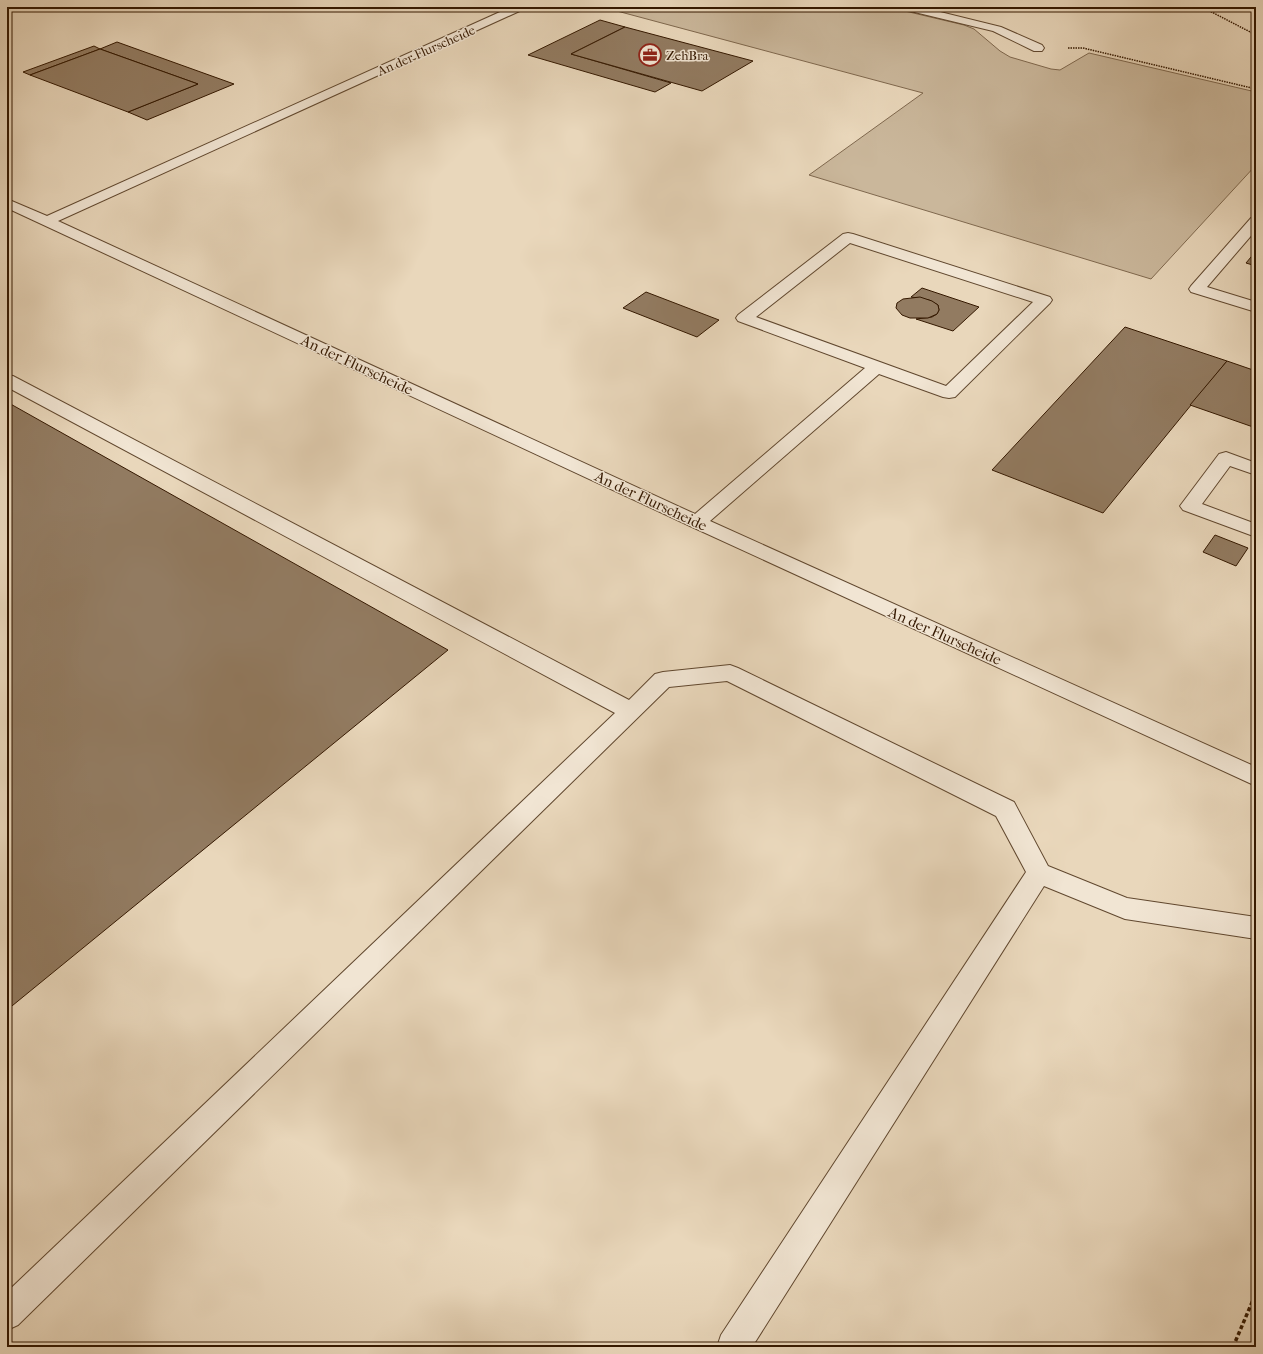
<svg xmlns="http://www.w3.org/2000/svg" width="1263" height="1354" viewBox="0 0 1263 1354" font-family="'IM FELL French Canon',serif">
	<rect width="100%" height="100%" fill="#e9d7bb"/>
	<filter id="stains"><feTurbulence type="fractalNoise" baseFrequency=".005" numOctaves="4"/><feColorMatrix values="0 0 0 0 .2 0 0 0 0 .09 0 0 0 0 .02 0 0 0 .5 -.17"/></filter>
	<radialGradient id="worn" r=".72"><stop offset=".6" stop-color="#630" stop-opacity="0"/><stop offset="1" stop-color="#630" stop-opacity=".3"/></radialGradient>
	<!-- green -->
	<polygon fill="#cab79b" stroke="#7f684e" points="602,7 888,7 964,25 974,29 1000,51 1010,57 1051,69 1060,70 1089,53 1256,92 1256,165 1151,279 809,175 923,93"/>
	<!-- building -->
	<g fill="#927b61" stroke="#341800">
		<polygon points="600,20 625,27 571,54 671,83 655,92 528,55"/>
		<polygon points="625,27 753,61 702,91 571,54"/>
		<polygon points="117,42 234,84 147,120 128,112 198,84 100,49"/>
		<polygon points="94,46 100,49 30,75 23,72"/>
		<polygon points="100,49 198,84 128,112 30,75"/>
		<polygon points="1256,251 1256,266 1246,263"/>
		<polygon points="922,288 979,307 953,331 916,319 932,317 937,314 939,310 938,305 929,300 911,297"/>
		<polygon points="646,292 719,320 697,337 623,308"/>
		<polygon points="920,297 932,301 938,305 939,310 937,314 928,318 910,318 902,315 896,308 897,303 903,299"/>
		<polygon points="1125,327 1227,361 1103,513 992,470"/>
		<polygon points="1227,361 1256,371 1256,428 1190,405"/>
		<polygon points="7,402 448,650 7,1010"/>
		<polygon points="1215,535 1248,548 1236,566 1203,552"/>
	</g>
	<g fill="none" stroke-linecap="round" stroke-linejoin="round">
		<!-- minor casing -->
		<g stroke="#61482f" stroke-width="2">
			<g id="minor">
				<path d="M511 7H526L524 9 58 221 695 514 865 368 738 321 736 318 738 315 843 234 848 233 853 234 1050 297 1052 300 1050 303 955 397 949 398 943 397 879 374 710 521 1256 767V786L690 526 7 208V199L47 216ZM850 243 1033 302 946 386 756 317Z"/>
				<polygon points="900,7 920,7 1001,27 1042,45 1044,48 1042,51 1034,51 993,31 902,9"/>
				<polygon points="1256,217 1256,230 1207,287 1256,302 1256,312 1191,292 1189,289 1191,286 1251,218"/>
				<polygon points="7,375 13,376 629,700 655,674 663,672 730,665 738,668 1014,802 1048,866 1127,898 1256,917 1256,939 1125,919 1044,886 752,1347 717,1347 721,1335 1026,872 996,816 727,681 669,687 18,1325 7,1330 7,1292 615,713 7,387"/>
				<polygon points="1226,452 1256,463 1256,475 1230,466 1202,504 1256,524 1256,537 1183,510 1180,506 1219,454"/>
			</g>
		</g>
		<!-- path-far1 -->
		<g stroke="#341800" stroke-width="1.5" stroke-dasharray="1.5 1" stroke-linecap="butt">
			<polyline points="1202,7 1256,35"/>
			<polyline points="1068,48 1083,48 1256,89"/>
		</g>
		<!-- path -->
		<polyline stroke="#341800" stroke-width="3.5" stroke-dasharray="4 2.5" stroke-linecap="butt" points="1233,1347 1256,1293"/>
		<!-- minor -->
		<use href="#minor" fill="#f1e5d3" fill-rule="evenodd"/>
	</g>
	<!-- icons -->
	<defs>
		<g id="office-ring" transform="scale(1.15)"><circle r="9.5" fill="#f1e5d3" stroke="#8f2418" stroke-width="1.5"/><path d="M-6-3h4V-5.5h4V-3h4V5H-6ZM-1-4.5V-3h2v-1.5ZM-6 0V1H6V0Z" fill="#8f2418"/></g>
	</defs>
	<g fill-rule="evenodd">
		<use href="#office-ring" x="650" y="55"/>
	</g>
	<g text-anchor="middle" stroke-width="3" stroke-linejoin="round" paint-order="stroke">
		<!-- far-street labels -->
		<g font-size="13" fill="#341800" stroke="#f1e5d3">
			<text transform="translate(426 50) rotate(-24)" y="5">An der Flurscheide</text>
		</g>
		<!-- far-poi labels -->
		<g font-size="13" fill="#341800" stroke="#f1e5d3" text-anchor="start">
			<text x="666" y="60">ZehBra</text>
		</g>
		<!-- street labels -->
		<g font-size="15" fill="#341800" stroke="#f1e5d3">
			<text transform="translate(357 365) rotate(25)" y="5">An der Flurscheide</text>
			<text transform="translate(651 501) rotate(25)" y="5">An der Flurscheide</text>
			<text transform="translate(945 636) rotate(24)" y="5">An der Flurscheide</text>
		</g>
	</g>
	<!-- margin -->
	<rect width="1263" height="1354" fill="none" stroke="#e9d7bb" stroke-width="24"/>
	<rect x="8" y="8" width="1247" height="1338" fill="none" stroke="#341800" stroke-width="2"/>
	<rect x="12" y="12" width="1239" height="1330" fill="none" stroke="#341800"/>
	<rect width="100%" height="100%" filter="url(#stains)"/>
	<rect width="100%" height="100%" fill="url(#worn)"/>
</svg>
